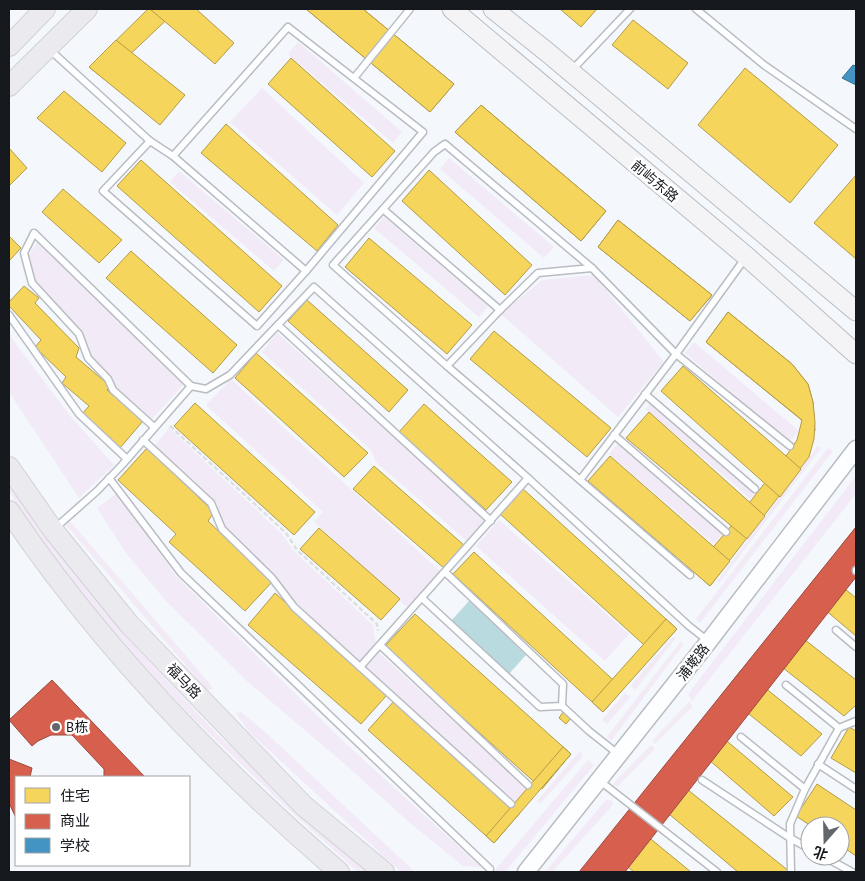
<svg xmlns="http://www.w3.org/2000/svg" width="865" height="881" viewBox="0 0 865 881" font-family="'PT Sans','Noto Sans SC',sans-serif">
	<rect width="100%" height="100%" fill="#f4f7fc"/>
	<!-- green -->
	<g fill="#f2eaf6">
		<polygon points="298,42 402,132 393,143 288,54"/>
		<polygon points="262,88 364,183 337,215 230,122"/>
		<polygon points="449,158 554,247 544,258 440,169"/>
		<polygon points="179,171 284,260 274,271 170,182"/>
		<polygon points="384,217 488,306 479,317 374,228"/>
		<polygon points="37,243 184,384 152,419 116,388 113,378 90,355 82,331 35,283 28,256"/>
		<polygon points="594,275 664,362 618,417 501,314 542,280"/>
		<polygon points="9,331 13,340 71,417 114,465 79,498 9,392"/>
		<polygon points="277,333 486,520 467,541 376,462 371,450 262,352"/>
		<polygon points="694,342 799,431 789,442 685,353"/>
		<polygon points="231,379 442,573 409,609 314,522 323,512 206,405"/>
		<polygon points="650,404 756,495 750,498 645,409"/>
		<polygon points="169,428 282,534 293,550 373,625 376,644 360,664 298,604 276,579 224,528 216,502 154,447"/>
		<polygon points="619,443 724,532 714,544 609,454"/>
		<polygon points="818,446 821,448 719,583 717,581"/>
		<polygon points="828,448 833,451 700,623 696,619"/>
		<polygon points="856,476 856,494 692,701 688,694"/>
		<polygon points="9,481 33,516 123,633 218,735 371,872 358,872 284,805 196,721 126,648 81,594 27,520 9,491"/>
		<polygon points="117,493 176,576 342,740 481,867 463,866 409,822 346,765 248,682 165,600 126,553 97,508"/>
		<polygon points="499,520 629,634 605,661 476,546"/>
		<polygon points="66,521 70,521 210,684 212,689 207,690 67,526"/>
		<polygon points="673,637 676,638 635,690 631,685"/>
		<polygon points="681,641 683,645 611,741 607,737"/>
		<polygon points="379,653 528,788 516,802 366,667"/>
		<polygon points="625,693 630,697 607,724 602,720"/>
		<polygon points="689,702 693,706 655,744 652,741"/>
		<polygon points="241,712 264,731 415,872 401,872 249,732 236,713"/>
		<polygon points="651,745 655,749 617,787 613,784"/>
		<polygon points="580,751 583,756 540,804 537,801"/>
		<polygon points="588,760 594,765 505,872 498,872 495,870"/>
		<polygon points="606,800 613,801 612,806 552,872 545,872"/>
	</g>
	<!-- water -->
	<polygon fill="#b9dadf" points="469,601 526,655 508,675 451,621"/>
	<!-- homes -->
	<g fill="#f6d55c" stroke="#b29c49">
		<polygon points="148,9 178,9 104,79 89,67"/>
		<polygon points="150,9 196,9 234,43 215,64"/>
		<polygon points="306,9 363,9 454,84 430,112"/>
		<polygon points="306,9 363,9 454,84 430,112"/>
		<polygon points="560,9 597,9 581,27"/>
		<polygon points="633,20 688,63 668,89 612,45"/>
		<polygon points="116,40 185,95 160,125 89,67"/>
		<polygon points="291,58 395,151 372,177 268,84"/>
		<polygon points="745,68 838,145 790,203 698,125"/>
		<polygon points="64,91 126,143 102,172 37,118"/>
		<polygon points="481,105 606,211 581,241 455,132"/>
		<polygon points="481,105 606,211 581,241 455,132"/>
		<polygon points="226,124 338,225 317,251 201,153"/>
		<polygon points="9,148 27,168 9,186"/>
		<polygon points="141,160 282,286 259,312 117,186"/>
		<polygon points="429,170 532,265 505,295 402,201"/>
		<polygon points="856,175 856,259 814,223"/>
		<polygon points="63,189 122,240 99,263 42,212"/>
		<polygon points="618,220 712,295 690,321 598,247"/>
		<polygon points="618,220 712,295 690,321 598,247"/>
		<polygon points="9,236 21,248 9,261"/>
		<polygon points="369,238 472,325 447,354 345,267"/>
		<polygon points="131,251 237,345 213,373 106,278"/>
		<polygon points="24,286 39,298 35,303 79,348 76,357 110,386 107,390 143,421 120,448 81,415 89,406 62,383 66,377 35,347 41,340 9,306 9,302"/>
		<polygon points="307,300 408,390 389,412 288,321"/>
		<polygon points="728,312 792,364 808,384 813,402 815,431 706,342"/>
		<polygon points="728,312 792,364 808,384 813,402 815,422 814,439 809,457 710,586 693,571 731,526 786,456 797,440 802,420 706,342"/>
		<polygon points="494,331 611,428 587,457 470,359"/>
		<polygon points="256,353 368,453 344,477 235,378"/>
		<polygon points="683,366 801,469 780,497 661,391"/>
		<polygon points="195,403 315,512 294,535 174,426"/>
		<polygon points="424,404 512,482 486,510 399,432"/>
		<polygon points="649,412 765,516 747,539 626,438"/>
		<polygon points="147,448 214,512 208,521 272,582 245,611 169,542 176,534 118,480"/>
		<polygon points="610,456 730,561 710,586 588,481"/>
		<polygon points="374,466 465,546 445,569 353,489"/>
		<polygon points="522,488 677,629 654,654 499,513"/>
		<polygon points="856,527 856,557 841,546"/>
		<polygon points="319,528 400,599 381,620 300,549"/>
		<polygon points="474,552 623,689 603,712 453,574"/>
		<polygon points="822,570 856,598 856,636 804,592"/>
		<polygon points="275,593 387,695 361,724 248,625"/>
		<polygon points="415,614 571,754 542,789 384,647"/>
		<polygon points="666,619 677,629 603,712 592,702"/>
		<polygon points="781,621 856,680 856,705 844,716 759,649"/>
		<polygon points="742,669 822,734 801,756 723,693"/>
		<polygon points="395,700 520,813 494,843 368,730"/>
		<polygon points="563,712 571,718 566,724 559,718"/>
		<polygon points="702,720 793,797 774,816 686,740"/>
		<polygon points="849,727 856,731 856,773 831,758"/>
		<polygon points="563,747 571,754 494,843 486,836"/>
		<polygon points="660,772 667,773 790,872 738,872 644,793"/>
		<polygon points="817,784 856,810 856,856 840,845 840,826 811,826 796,816"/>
		<polygon points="624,817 691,872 634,872 602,845"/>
	</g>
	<!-- shops -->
	<g fill="#d6604d" stroke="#9c4a3f">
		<polygon points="856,527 856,577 625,872 579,872"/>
		<polygon points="52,680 145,777 104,777 104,769 72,735 51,735 38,741 32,746 9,720"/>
		<polygon points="9,759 32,768 30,777 16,777 16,818 9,803"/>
	</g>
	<!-- schools -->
	<polygon fill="#4393c3" stroke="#356e91" points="853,65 856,66 856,85 842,78"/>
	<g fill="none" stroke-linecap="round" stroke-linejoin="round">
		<!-- service casing -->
		<g stroke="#b9bcc1" stroke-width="9">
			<g id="service">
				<polyline points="696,9 764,65 856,129"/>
				<polygon points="288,27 423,132 306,271 173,156"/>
				<polyline points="49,49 150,141 173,156"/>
				<polyline points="573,69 630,9"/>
				<polyline points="354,78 410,9"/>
				<polyline points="150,141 103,191 257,326 306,271"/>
				<polyline points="384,210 500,310"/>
				<polyline points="746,257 676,354 580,480 447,366 500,310 538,273 592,268 676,354 790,446"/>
				<polyline points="9,315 79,414 127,459"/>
				<polyline points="278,325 491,521"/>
				<polyline points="447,366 333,265 434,152 445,144 592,268"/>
				<polyline points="645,394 755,489"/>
				<polyline points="154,427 113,390 108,379 88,358 79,334 32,283 24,253 34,233 191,386"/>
				<polyline points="614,435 726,532"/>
				<polyline points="143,440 211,503 222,529 272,578 294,607 511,804"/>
				<polyline points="109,478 181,573 490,869"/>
				<polyline points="580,480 690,575"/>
				<polyline points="54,529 97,491 122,465 191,386 206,389 230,375 314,287 528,478 689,626 708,641"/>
				<polyline points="856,570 856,571"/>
				<polyline points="445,572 563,684 562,706"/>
				<polyline points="423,599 540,707 562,706 589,731 618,754"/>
				<polyline points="836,630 856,647"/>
				<polyline points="380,645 528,785"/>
				<polyline points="360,667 528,478"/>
				<polyline points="786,685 839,728"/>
				<polyline points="741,737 805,789"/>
				<polyline points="818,764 856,789"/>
				<polyline points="702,780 790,838 810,849"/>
				<polyline points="600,781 717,872"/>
				<polyline points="823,856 852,872"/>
				<polyline points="791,872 790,824 805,789 839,728 856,721"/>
			</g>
		</g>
		<!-- tertiary casing -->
		<g stroke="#b9bcc1" stroke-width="19">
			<polyline id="tertiary" points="526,872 709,641 856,449"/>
		</g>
		<!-- secondary casing -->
		<g stroke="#b9bcc1" stroke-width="21">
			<g id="secondary">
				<polyline points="452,9 746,256 856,354"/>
				<polyline points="493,9 547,52 856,311"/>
			</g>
		</g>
		<!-- primary casing -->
		<g stroke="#d1d2d6" stroke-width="22">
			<g id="primary">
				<polyline points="9,46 45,9"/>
				<polyline points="9,86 87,9"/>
				<polyline points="9,467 53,530 129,624 304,806 384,872"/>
				<path d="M9 511C100 646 216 766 339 872"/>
			</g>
		</g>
		<!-- path -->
		<polyline stroke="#dedfe1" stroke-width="2.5" stroke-dasharray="5 2.5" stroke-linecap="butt" points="170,426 286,533 297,550 377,624 378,631"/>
		<!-- service -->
		<use href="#service" stroke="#fdfeff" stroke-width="6"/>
		<!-- tertiary -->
		<use href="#tertiary" stroke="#fdfeff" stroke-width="16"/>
		<!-- secondary -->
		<use href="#secondary" stroke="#f4f4f7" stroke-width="19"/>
		<!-- primary -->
		<use href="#primary" stroke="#ebeaef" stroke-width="20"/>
	</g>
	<!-- markers -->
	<circle fill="#63666b" stroke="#fff" stroke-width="2" cx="56" cy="727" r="5"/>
	<g text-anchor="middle" stroke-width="5" stroke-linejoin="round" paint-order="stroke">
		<!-- street labels -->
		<g font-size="14" fill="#15181d" stroke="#fff">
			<text transform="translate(655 181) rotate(40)" y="5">前屿东路</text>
			<text transform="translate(693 662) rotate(-52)" y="5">浦墘路</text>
			<text transform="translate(184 681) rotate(46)" y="5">福马路</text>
		</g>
		<!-- poi labels -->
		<g font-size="14" fill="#15181d" stroke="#fff" text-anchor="start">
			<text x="66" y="732">B栋</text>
		</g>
	</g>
	<!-- border -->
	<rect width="865" height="881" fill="none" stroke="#15181d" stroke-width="20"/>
	<!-- legend -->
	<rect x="15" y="776" width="175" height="90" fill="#ffffff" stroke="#a1a3a5"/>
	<rect x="25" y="788" width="25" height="15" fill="#f6d55c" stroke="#a1a3a5"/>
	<text x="60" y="801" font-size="15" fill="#15181d">住宅</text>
	<rect x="25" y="814" width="25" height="15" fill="#d6604d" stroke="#a1a3a5"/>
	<text x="60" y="826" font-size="15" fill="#15181d">商业</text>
	<rect x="25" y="838" width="25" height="15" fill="#4393c3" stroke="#a1a3a5"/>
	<text x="60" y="851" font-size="15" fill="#15181d">学校</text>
	<!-- north arrow -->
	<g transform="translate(825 841) rotate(200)"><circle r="24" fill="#ffffff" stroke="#a1a3a5"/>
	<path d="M0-4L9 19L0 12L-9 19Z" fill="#63666b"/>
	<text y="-8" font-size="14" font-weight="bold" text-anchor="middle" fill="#15181d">北</text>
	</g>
</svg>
